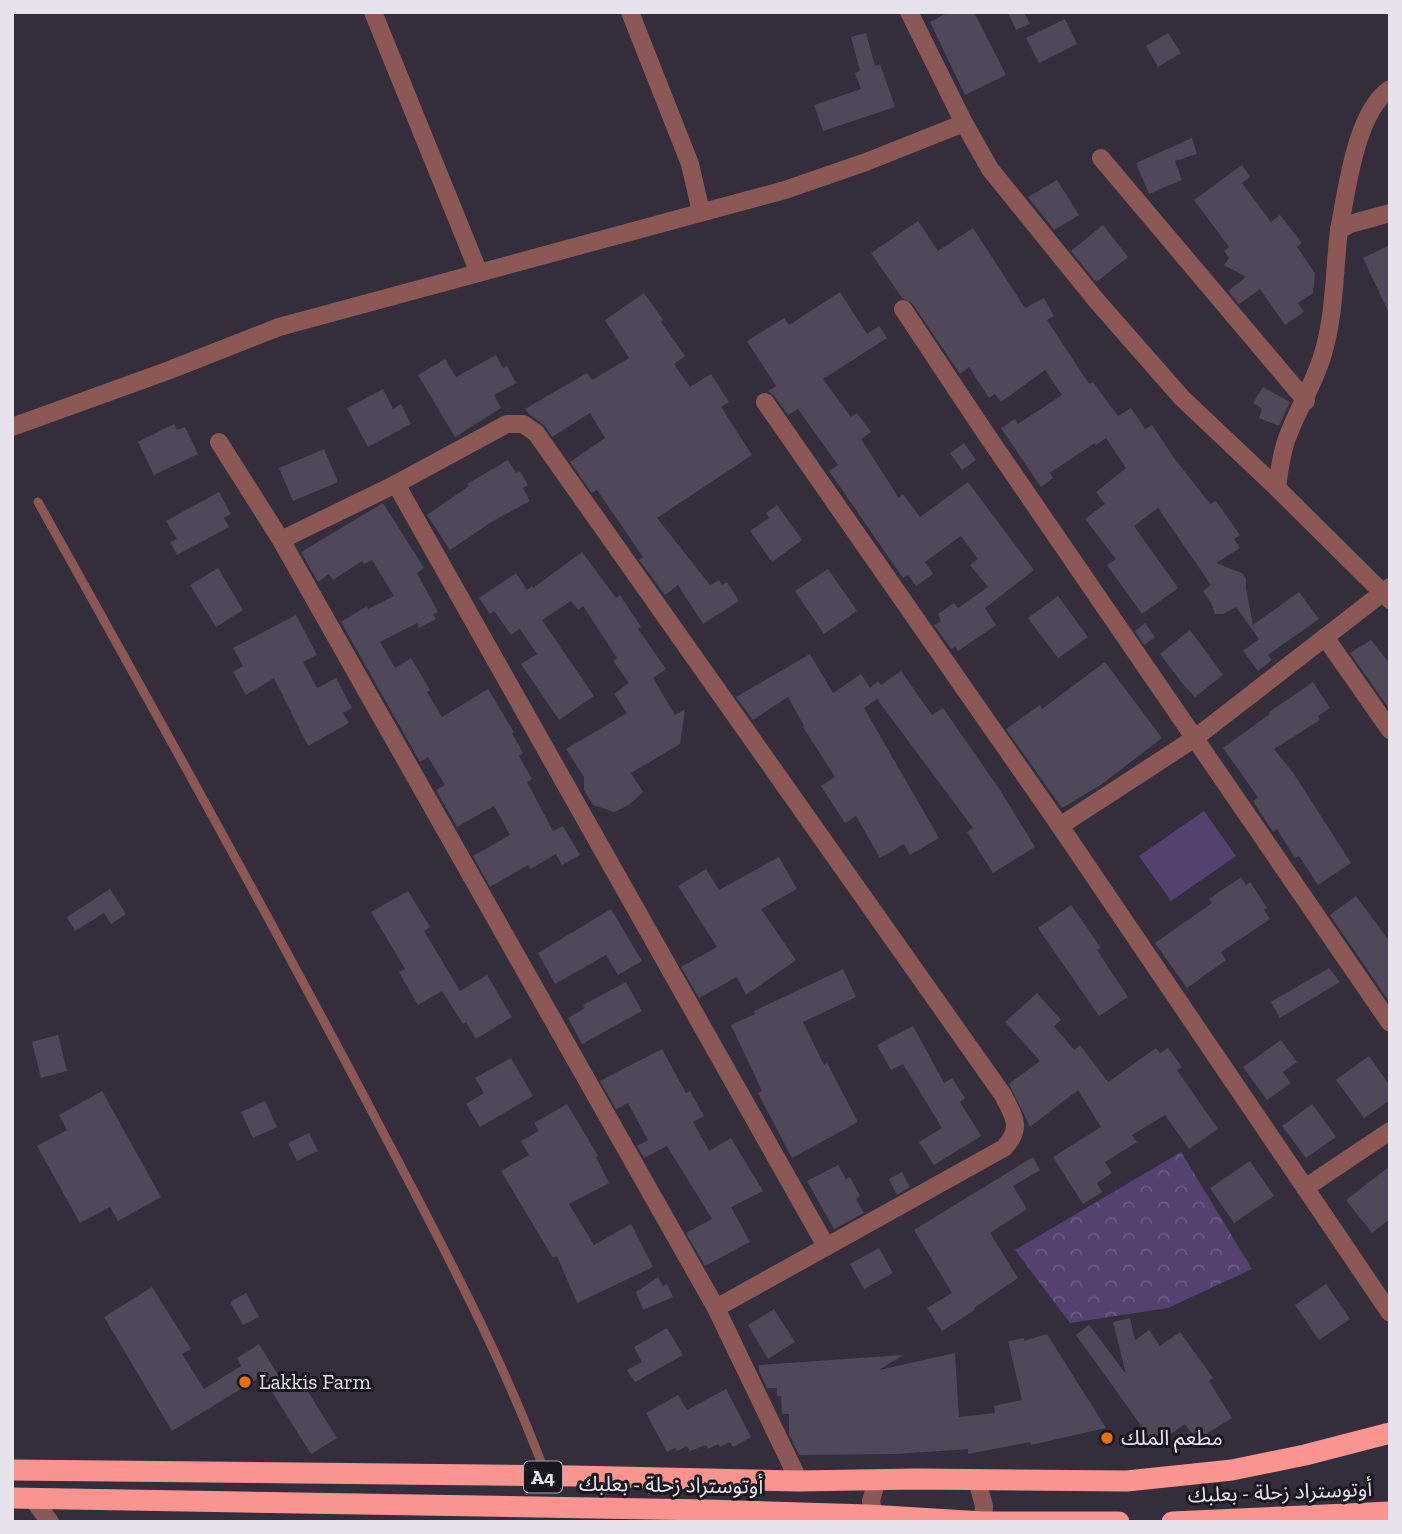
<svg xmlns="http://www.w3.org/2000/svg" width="1402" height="1534" viewBox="0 0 1402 1534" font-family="'Zilla Slab','Noto Sans Arabic',serif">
	<defs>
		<pattern id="park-crowns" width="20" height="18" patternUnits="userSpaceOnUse" patternTransform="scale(1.75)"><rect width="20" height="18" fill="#554170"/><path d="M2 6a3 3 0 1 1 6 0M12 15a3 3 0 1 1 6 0" fill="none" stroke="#6d5c85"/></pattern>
	</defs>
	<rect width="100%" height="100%" fill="#332d3c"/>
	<!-- park -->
	<polygon fill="url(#park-crowns)" points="1181,1152 1252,1269 1168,1308 1070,1323 1015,1250"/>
	<!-- garden -->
	<polygon fill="#554170" points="1204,811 1236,856 1171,901 1139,856"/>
	<!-- building -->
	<g fill="#4e4858">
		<polygon points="949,12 974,12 1006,75 965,95 930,22"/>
		<polygon points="1008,12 1024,12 1030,24 1016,30"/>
		<polygon points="1065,19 1077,44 1039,63 1026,38"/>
		<polygon points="866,33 875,66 880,64 895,107 823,131 814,105 861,89 855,73 860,71 851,37"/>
		<polygon points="1168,33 1181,53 1158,67 1146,46"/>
		<polygon points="1192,138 1197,154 1175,161 1182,180 1149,194 1136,163"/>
		<polygon points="1242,165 1250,177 1242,183 1271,222 1280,215 1302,243 1297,247 1315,273 1313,293 1298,303 1304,312 1285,325 1260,289 1239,304 1228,291 1246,277 1224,265 1229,258 1224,251 1229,247 1194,200"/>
		<polygon points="1057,180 1079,215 1054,230 1028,197"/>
		<polygon points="918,221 938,251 973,228 1025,308 1044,298 1054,316 1047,320 1089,384 1093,382 1118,416 1131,408 1145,429 1152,425 1174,458 1207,500 1211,504 1216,501 1240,535 1234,539 1240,548 1216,563 1242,573 1246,579 1246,588 1253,625 1299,592 1319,619 1268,655 1272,660 1258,671 1243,651 1259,639 1236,607 1223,614 1215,614 1211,603 1203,591 1211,585 1158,508 1134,526 1178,588 1142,614 1107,565 1116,559 1085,519 1105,504 1096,492 1126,468 1106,438 1096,445 1095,443 1050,473 1053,478 1041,487 1001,428 1015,419 1018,424 1062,395 1045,370 1001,402 995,394 989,398 969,367 960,374 912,303 902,298 871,253"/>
		<polygon points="1103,225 1128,257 1096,282 1071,251"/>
		<polygon points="1390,245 1390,315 1363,258"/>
		<polygon points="840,292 867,334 879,326 887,338 823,379 851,417 857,413 871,432 861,439 899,498 903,494 920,517 968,482 1034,570 985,608 996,625 958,651 955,647 951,649 934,625 941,621 938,614 954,603 958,608 988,587 970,565 978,559 961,536 925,562 933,574 916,586 908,575 903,578 829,471 838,465 798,409 788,415 774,396 768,391 776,386 747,341 784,318 789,325"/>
		<polygon points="644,293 663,320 661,322 685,356 674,364 690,387 711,374 729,402 721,407 752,455 657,518 710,585 719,580 722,585 727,582 739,601 703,624 678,585 665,595 639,560 643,557 597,490 592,493 570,462 605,438 590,413 552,437 545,426 529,414 525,409 587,373 592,380 629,358 605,320"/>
		<polygon points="496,355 503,368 507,366 516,383 494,395 501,408 455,437 418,375 445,359 456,377"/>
		<polygon points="1263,387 1290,402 1279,426 1259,418 1262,409 1253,403"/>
		<polygon points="383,389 393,409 401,404 411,424 368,447 347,408"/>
		<polygon points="174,424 177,430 185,427 198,454 154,475 138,442"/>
		<polygon points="964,443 976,460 962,470 950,453"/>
		<polygon points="324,449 338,482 293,501 279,468"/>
		<polygon points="508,460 516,473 520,471 528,485 523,488 530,501 493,521 450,550 427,515 469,486 467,484"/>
		<polygon points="219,492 231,514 224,518 229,527 177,555 170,542 177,539 166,521"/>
		<polygon points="383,503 424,568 417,573 438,612 433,615 436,619 419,628 417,623 380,642 395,668 411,658 430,690 427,692 442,717 488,689 514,732 512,733 523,753 519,756 532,779 527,782 553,831 563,826 580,855 562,865 556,854 531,869 528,865 490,887 473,856 510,835 494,806 457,827 436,790 445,785 428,757 420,762 341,622 367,606 368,609 394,596 372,560 364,564 362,561 333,580 329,574 318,582 301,552"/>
		<polygon points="777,505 802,540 772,562 750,531 769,518 766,513"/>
		<polygon points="582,552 616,598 620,595 641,627 638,629 666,669 653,678 675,715 685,709 680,744 631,773 643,792 629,805 614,812 593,805 584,790 584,777 566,749 627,713 614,694 629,683 613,661 617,658 583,606 578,610 571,601 542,620 594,696 559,720 521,664 537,654 520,629 511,635 494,611 490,614 479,598 516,573 527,590 532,586 533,588"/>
		<polygon points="218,568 243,610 216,627 190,585"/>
		<polygon points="828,569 857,611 824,634 795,591"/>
		<polygon points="1058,596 1088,637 1058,658 1028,618"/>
		<polygon points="296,615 317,655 303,662 317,688 336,678 352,708 343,713 349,723 308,746 274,678 246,695 233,672 243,666 233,648"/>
		<polygon points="1145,623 1155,637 1144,645 1135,631"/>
		<polygon points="1190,630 1223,675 1195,697 1182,683 1160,654"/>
		<polygon points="1371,640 1390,664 1390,710 1350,653"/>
		<polygon points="810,654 833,693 861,674 870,688 878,681 881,685 901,671 932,715 943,708 1000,790 1035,847 993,873 967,832 973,828 877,699 864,708 939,838 910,855 904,844 880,858 856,816 845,823 821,786 835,777 803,727 804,726 788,697 753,720 736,697"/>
		<polygon points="1105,662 1162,738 1102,784 1062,808 1006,729 1040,705 1042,709"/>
		<polygon points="1313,682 1330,708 1318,716 1320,720 1274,749 1294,774 1351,863 1318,885 1299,856 1295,858 1277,829 1273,832 1253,801 1258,797 1223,748 1270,714 1269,712"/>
		<polygon points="779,857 797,889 761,909 796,960 746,995 737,977 699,998 681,967 717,947 678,886 706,869 719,890"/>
		<polygon points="1241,877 1246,885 1250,882 1267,908 1264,910 1270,919 1221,952 1226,960 1187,988 1155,943 1212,903 1209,899"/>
		<polygon points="110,889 126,914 111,924 104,913 75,931 67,917"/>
		<polygon points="408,891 430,927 424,931 460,991 487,975 512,1017 476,1039 466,1022 463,1024 442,991 418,1005 399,972 405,969 371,912"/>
		<polygon points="1356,896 1390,942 1390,1003 1330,915"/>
		<polygon points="1071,905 1101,948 1097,950 1128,997 1099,1016 1038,928"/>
		<polygon points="611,909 642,961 618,975 606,955 555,984 538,953"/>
		<polygon points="1329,968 1340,982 1280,1018 1271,1002"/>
		<polygon points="843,969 856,997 803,1022 824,1065 827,1063 858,1122 792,1158 758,1093 762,1091 731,1025 755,1014 754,1011"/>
		<polygon points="626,982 642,1011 582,1044 568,1018 585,1008 583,1005"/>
		<polygon points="1037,993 1061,1020 1054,1026 1074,1050 1080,1045 1108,1082 1156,1048 1160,1053 1168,1048 1182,1067 1177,1070 1218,1129 1189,1149 1165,1115 1132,1135 1137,1142 1105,1162 1112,1173 1097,1183 1102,1192 1083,1204 1053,1157 1101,1127 1078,1090 1030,1127 1009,1084 1040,1061 1005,1022"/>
		<polygon points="913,1026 944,1083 952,1078 965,1098 960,1102 981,1136 934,1165 919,1142 942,1128 903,1064 891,1070 877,1045"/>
		<polygon points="58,1035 67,1071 41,1078 32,1042"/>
		<polygon points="1281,1040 1297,1062 1283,1072 1291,1083 1267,1100 1243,1067"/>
		<polygon points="662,1049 686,1093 690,1091 704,1116 693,1122 709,1151 731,1138 763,1191 731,1207 750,1242 705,1266 686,1233 712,1219 667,1146 644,1158 637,1146 648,1140 628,1103 616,1109 600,1081"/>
		<polygon points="1369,1056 1390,1086 1390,1100 1364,1118 1336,1080"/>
		<polygon points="511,1058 533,1096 480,1127 466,1104 484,1093 475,1078"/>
		<polygon points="102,1091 161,1197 118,1221 110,1207 80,1223 37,1146 67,1130 59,1115"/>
		<polygon points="265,1101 277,1127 253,1138 241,1112"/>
		<polygon points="567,1104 598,1156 596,1157 609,1183 569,1204 594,1245 631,1224 653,1267 577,1303 557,1256 553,1258 501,1171 529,1155 521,1141 539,1131 534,1123"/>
		<polygon points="1312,1104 1336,1137 1306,1158 1282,1126"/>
		<polygon points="309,1133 318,1151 297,1161 288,1143"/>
		<polygon points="1033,1157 1040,1170 1013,1186 1027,1209 990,1233 1018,1278 974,1308 975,1310 942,1331 927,1308 952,1293 914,1230"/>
		<polygon points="1250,1161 1274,1196 1234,1223 1210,1188"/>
		<polygon points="838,1165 846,1179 850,1177 860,1196 856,1199 864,1213 834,1229 807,1181"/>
		<polygon points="1390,1166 1390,1219 1372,1233 1346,1200"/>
		<polygon points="902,1172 910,1187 897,1195 889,1179"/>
		<polygon points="879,1248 893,1273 864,1289 850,1264"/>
		<polygon points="658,1277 663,1286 667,1284 673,1297 643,1310 636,1292"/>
		<polygon points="1326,1284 1350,1319 1319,1340 1295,1305"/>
		<polygon points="152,1287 191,1349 182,1354 204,1389 241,1366 237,1358 259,1344 286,1388 300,1379 337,1438 311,1454 262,1376 172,1431 104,1317"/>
		<polygon points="246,1293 259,1317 243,1325 230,1302"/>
		<polygon points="774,1309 795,1342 768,1359 748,1325"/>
		<polygon points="1130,1318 1135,1340 1149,1330 1160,1346 1180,1332 1213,1378 1209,1381 1232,1418 1196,1440 1185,1424 1155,1445 1076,1335 1089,1325 1126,1374 1113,1322"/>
		<polygon points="667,1328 683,1355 635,1382 627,1370 642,1362 634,1347"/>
		<polygon points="1047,1334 1106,1428 1031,1445 1030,1442 968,1454 968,1449 896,1454 799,1455 789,1434 789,1414 782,1414 781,1396 777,1396 777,1388 767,1388 759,1371 759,1365 903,1355 879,1370 955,1353 959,1417 995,1413 994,1406 1022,1400 1008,1341 1024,1338 1024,1341"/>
		<polygon points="726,1389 751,1437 733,1447 730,1442 720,1447 718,1444 708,1449 706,1445 690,1451 687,1446 677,1451 675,1448 667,1452 646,1413 678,1395 687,1410"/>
	</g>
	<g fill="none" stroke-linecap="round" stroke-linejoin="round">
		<!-- lane -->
		<path stroke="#8c5855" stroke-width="9" d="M38 502C149 701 260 900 367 1102 431 1224 498 1346 546 1475"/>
		<!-- street -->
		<g stroke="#8c5855" stroke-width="18">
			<polyline points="373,12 479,273"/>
			<polyline points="630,12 690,164 701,212"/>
			<polyline points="909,12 964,123 990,169 1096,300 1182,398 1277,488 1390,600"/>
			<polyline points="1101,158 1306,401"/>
			<path d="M1339 230C1347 191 1355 113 1390 89"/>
			<polyline points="903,309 984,431 1390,1023"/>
			<polyline points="765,402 1060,826 1390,1313"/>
			<polyline points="12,427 167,371 279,327 785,190 866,162 964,123"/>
			<polyline points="219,442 281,540 716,1308 799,1481"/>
			<polyline points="396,484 826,1246"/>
			<path d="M1277 488C1279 472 1281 456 1286 441 1296 412 1313 386 1322 357 1335 316 1334 273 1339 230L1350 224 1390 213"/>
			<path d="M281 540 396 484 507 424H523L536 433 1003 1095C1014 1117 1023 1128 1004 1148L716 1308"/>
			<polyline points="1325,637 1390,730"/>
			<polyline points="1060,826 1195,738 1390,587"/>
			<polyline points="1305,1188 1390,1131"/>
			<polyline points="977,1480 984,1506 983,1522"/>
			<polyline points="32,1498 50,1522"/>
			<polyline points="875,1522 871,1501 877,1479"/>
		</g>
		<!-- highway -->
		<g stroke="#f9948e" stroke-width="21">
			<polyline points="12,1470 574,1476 799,1481 916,1479 1127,1481 1232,1470 1305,1455 1390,1433"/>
			<polyline points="12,1498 707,1510 868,1515 983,1522 1119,1522"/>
			<polyline points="1172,1522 1390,1512"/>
		</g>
	</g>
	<!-- markers -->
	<g fill="#e8710a" stroke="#19171e" stroke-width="2.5">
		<circle cx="245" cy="1382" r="7"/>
		<circle cx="1107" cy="1438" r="7"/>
	</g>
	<g text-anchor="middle" stroke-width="6" stroke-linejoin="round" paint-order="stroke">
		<!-- shield labels -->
		<rect fill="#19171e" stroke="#a8a6af" stroke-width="2" x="524" y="1461.5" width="38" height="31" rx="5"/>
		<g font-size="19" font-weight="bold" fill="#e6e3ed">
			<text x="543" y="1484">A4</text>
		</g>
		<!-- poi labels -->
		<g font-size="21" fill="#e6e3ed" stroke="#19171e" text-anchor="start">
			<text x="259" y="1389">Lakkis Farm</text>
			<text x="1121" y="1445">مطعم الملك</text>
		</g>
		<!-- street labels -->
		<g font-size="21" fill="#e6e3ed" stroke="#19171e">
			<text transform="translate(671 1485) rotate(1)" y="7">أوتوستراد زحلة - بعلبك</text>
			<text transform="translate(1280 1492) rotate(-2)" y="7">أوتوستراد زحلة - بعلبك</text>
		</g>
	</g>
	<!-- border -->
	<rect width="1402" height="1534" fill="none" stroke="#e6e3ed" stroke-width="28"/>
</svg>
